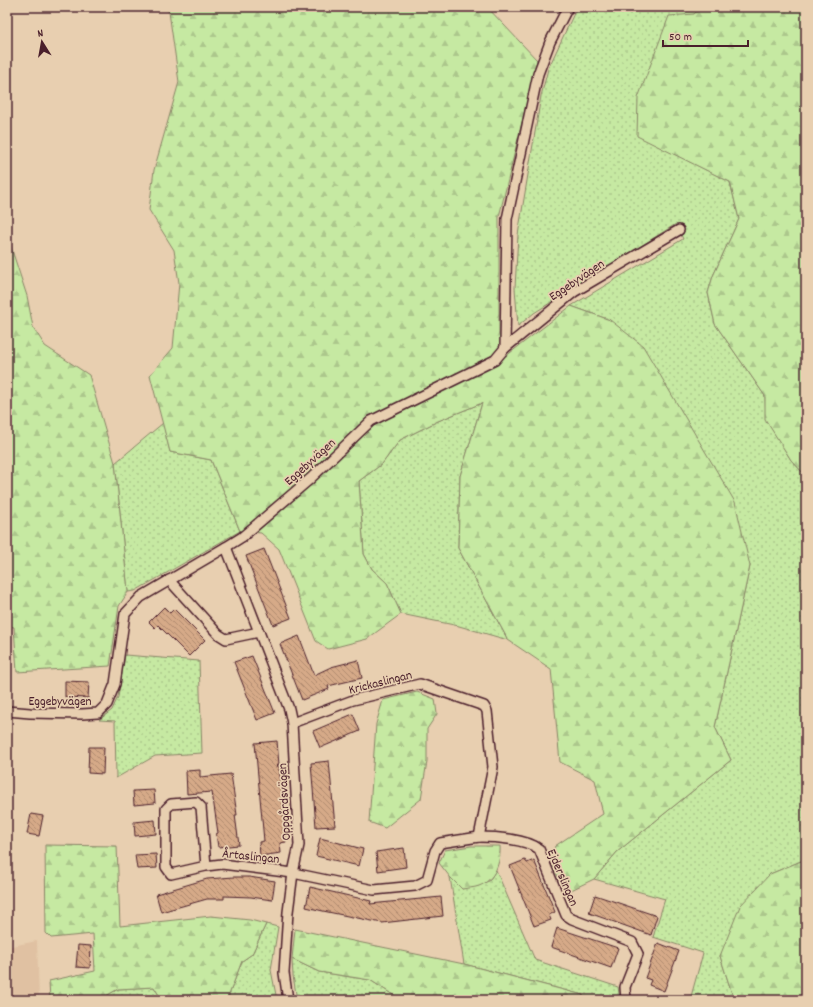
<svg xmlns="http://www.w3.org/2000/svg" width="813" height="1007" viewBox="0 0 813 1007" font-family="Dekko,sans-serif">
	<defs>
		<pattern id="grass-dots" width="8" height="8" patternUnits="userSpaceOnUse"><rect width="8" height="8" fill="#c6e9a2"/><path d="M2 2h.1M6 6h.1" fill="none" stroke="#acc78c" stroke-width="1.8" stroke-linecap="round"/></pattern>
		<pattern id="forest-firs" width="22" height="20" patternUnits="userSpaceOnUse"><rect width="22" height="20" fill="#c6e9a2"/><path d="M5 1l3.5 6h-7zM16 11l3.5 6h-7z" fill="#acc78c"/></pattern>
		<pattern id="building-back-hatch" width="6" height="6" patternUnits="userSpaceOnUse"><rect width="6" height="6" fill="#d6aa88"/><path d="M-1 5l2 2M0 0l6 6M5-1l2 2" fill="none" stroke="#b08a6f"/></pattern>
	</defs>
	<rect width="100%" height="100%" fill="#e8cfb0"/>
	<filter id="ink" filterUnits="userSpaceOnUse"><feTurbulence type="fractalNoise" baseFrequency=".025" numOctaves="2"/><feDisplacementMap in="SourceGraphic" scale="8" xChannelSelector="R" yChannelSelector="G"/><feConvolveMatrix kernelMatrix="1 2 1 2 8 2 1 2 1" color-interpolation-filters="sRGB"/></filter>
	<g filter="url(#ink)">
		<!-- built -->
		<polygon fill="#e0c1a2" points="37,941 39,1000 7,1000 7,947"/>
		<!-- grass -->
		<g fill="url(#grass-dots)" stroke="#888466">
			<polygon points="577,7 702,7 694,14 637,135 730,182 739,219 713,276 708,293 715,324 765,396 766,419 791,460 806,476 806,859 770,874 720,956 734,1000 690,1000 703,953 653,937 665,899 594,879 617,852 731,760 715,727 750,566 610,320 571,306 683,239 676,224 534,313 518,326 515,288 518,235 541,96 548,69"/>
			<polygon points="482,403 460,476 458,548 508,640 459,626 401,614 387,583 372,569 364,554 359,481 382,464 400,440 438,421"/>
			<polygon points="163,423 170,452 211,460 240,531 135,591 128,592 115,463"/>
			<polygon points="125,655 199,661 202,753 155,756 116,778 115,721 99,720 112,710 118,697"/>
			<polygon points="496,870 535,960 618,987 620,1000 582,1000 583,995 464,964 450,877 462,889 489,881"/>
			<polygon points="266,924 278,927 271,970 277,1000 227,1000 242,961 252,954"/>
			<polygon points="292,959 319,972 370,980 401,1000 297,1000 293,976"/>
			<polygon points="154,987 162,1000 99,1000 118,989"/>
		</g>
		<!-- forest -->
		<g fill="url(#forest-firs)" stroke="#888466">
			<polygon points="164,7 487,7 537,60 499,217 499,335 506,356 571,306 610,320 643,346 735,502 750,566 715,727 731,760 617,852 594,879 565,893 550,859 555,846 603,814 595,780 560,762 551,669 508,640 458,548 460,476 482,403 438,421 400,440 382,464 359,481 364,554 372,569 387,583 401,614 367,639 328,649 316,641 279,549 261,533 240,531 211,460 170,452 150,375 173,348 179,283 174,250 149,210 154,170 179,82 169,12"/>
			<polygon points="702,7 806,7 806,476 791,460 765,419 765,396 715,324 708,293 713,276 739,219 730,182 637,136 638,98 669,16 694,14"/>
			<polygon points="7,235 27,296 33,327 45,346 89,375 115,463 128,592 119,606 110,666 17,672 14,627 7,626"/>
			<polygon points="417,692 435,699 437,714 427,729 427,761 421,799 385,828 369,822 376,724 383,700"/>
			<polygon points="45,845 117,846 120,926 211,916 250,920 266,924 252,954 242,961 227,1000 162,1000 154,987 118,989 99,1000 50,1000 49,981 95,971 93,934 51,938 46,933"/>
			<path d="M471 846H500C501 862 495 880 479 886 474 888 467 888 462 889L450 877 439 863 445 850Z"/>
			<polygon points="806,859 806,1000 734,1000 720,956 740,906 770,874"/>
			<polygon points="295,929 464,964 583,995 582,1000 401,1000 370,980 319,972 292,959"/>
		</g>
		<!-- building -->
		<g fill="url(#building-back-hatch)" stroke="#4a1f2b">
			<polygon points="264,549 291,618 273,625 246,556"/>
			<polygon points="164,607 170,613 174,609 205,640 189,656 158,625 155,628 149,622"/>
			<polygon points="299,636 314,675 331,667 358,660 362,678 328,686 329,689 302,700 280,644"/>
			<polygon points="252,656 275,713 257,720 234,662"/>
			<polygon points="65,681 89,682 88,698 65,697"/>
			<polygon points="353,714 360,731 320,748 313,731"/>
			<polygon points="277,741 279,765 277,766 279,766 285,830 282,830 285,830 286,842 280,843 281,853 260,856 259,842 264,841 255,743"/>
			<polygon points="89,747 104,747 103,774 88,773"/>
			<polygon points="329,761 335,826 316,827 311,763"/>
			<polygon points="200,770 200,777 231,774 237,815 235,815 239,845 218,847 216,834 218,833 212,792 187,794 186,771"/>
			<polygon points="154,790 155,803 134,805 133,791"/>
			<polygon points="31,814 43,816 39,836 27,834"/>
			<polygon points="155,820 156,834 135,836 134,822"/>
			<polygon points="320,838 363,849 359,866 316,856"/>
			<polygon points="404,848 406,867 378,871 376,852"/>
			<polygon points="156,854 157,868 137,869 135,855"/>
			<polygon points="525,860 527,863 534,860 555,912 549,915 551,920 534,926 510,866"/>
			<polygon points="234,877 249,877 275,881 272,900 251,897 224,896 224,899 207,899 161,912 156,894 207,879"/>
			<polygon points="310,887 371,901 370,904 441,897 443,916 382,923 323,911 306,907"/>
			<polygon points="595,895 657,916 651,935 589,913"/>
			<polygon points="557,928 618,948 611,968 551,947"/>
			<polygon points="658,943 679,951 664,991 649,985 651,980 645,978"/>
			<polygon points="78,945 91,946 90,968 76,967"/>
		</g>
		<g fill="none" stroke-linecap="round" stroke-linejoin="round">
			<!-- street casing -->
			<g stroke="#4a1f2b" stroke-width="12">
				<g id="street">
					<polyline points="505,348 507,219 538,74 550,42 568,7"/>
					<polyline points="226,547 289,709 292,723 299,845 293,873 288,912 284,973 288,1000"/>
					<polyline points="169,580 218,634 226,639 259,632"/>
					<polyline points="7,711 30,713 82,714 98,713 107,704 115,684 125,614 141,597 226,547 242,537 310,479 371,421 495,360 505,348 574,292 679,230"/>
					<path d="M479 837C496 837 526 839 539 849L566 915 572 919 632 942 638 954 625 987 626 1000"/>
					<polyline points="206,866 171,874 166,867 166,809 171,804 196,802 201,807 206,866 222,864 293,873 374,890 415,886 427,880 435,851 440,843 479,837 493,767 487,711 484,706 420,684 353,700 292,723"/>
				</g>
			</g>
			<!-- street -->
			<use href="#street" stroke="#e8cfb0" stroke-width="9"/>
		</g>
	</g>
	<g text-anchor="middle" stroke-width="3.5" stroke-linejoin="round" paint-order="stroke">
		<!-- street labels -->
		<g font-size="13" fill="#4a1f2b" stroke="#e8cfb0">
			<text transform="translate(576 279) rotate(-34)" y="5">Eggebyvägen</text>
			<text transform="translate(309 461) rotate(-42)" y="5">Eggebyvägen</text>
			<text transform="translate(380 681) rotate(-14)" y="5">Krickaslingan</text>
			<text x="60" y="705">Eggebyvägen</text>
			<text transform="translate(283 802) rotate(-93)" y="5">Oppgårdsvägen</text>
			<text transform="translate(251 855) rotate(6)" y="5">Årtaslingan</text>
			<text transform="translate(564 877) rotate(67)" y="5">Ejderslingan</text>
		</g>
	</g>
	<!-- margin -->
	<rect width="813" height="1007" fill="none" stroke="#e8cfb0" stroke-width="24"/>
	<rect x="12" y="12" width="789" height="983" fill="none" stroke="#4a1f2b" stroke-width="1.5" filter="url(#ink)"/>
	<!-- north arrow -->
	<g transform="translate(42 42) rotate(349)" stroke="#e8cfb0" stroke-width="3" paint-order="stroke">
	<path d="M0-3L7 15L0 10L-7 15Z" fill="#4a1f2b"/>
	<text y="-6" font-size="11" font-weight="bold" text-anchor="middle" fill="#4a1f2b">N</text>
	</g>
	<!-- scale -->
	<path d="M663 40v6h85v-6" fill="none" stroke="#4a1f2b" stroke-width="2"/>
	<text x="669" y="40" font-size="12" fill="#4a1f2b" stroke="#e8cfb0" stroke-width="3" paint-order="stroke">50 m</text>
</svg>
